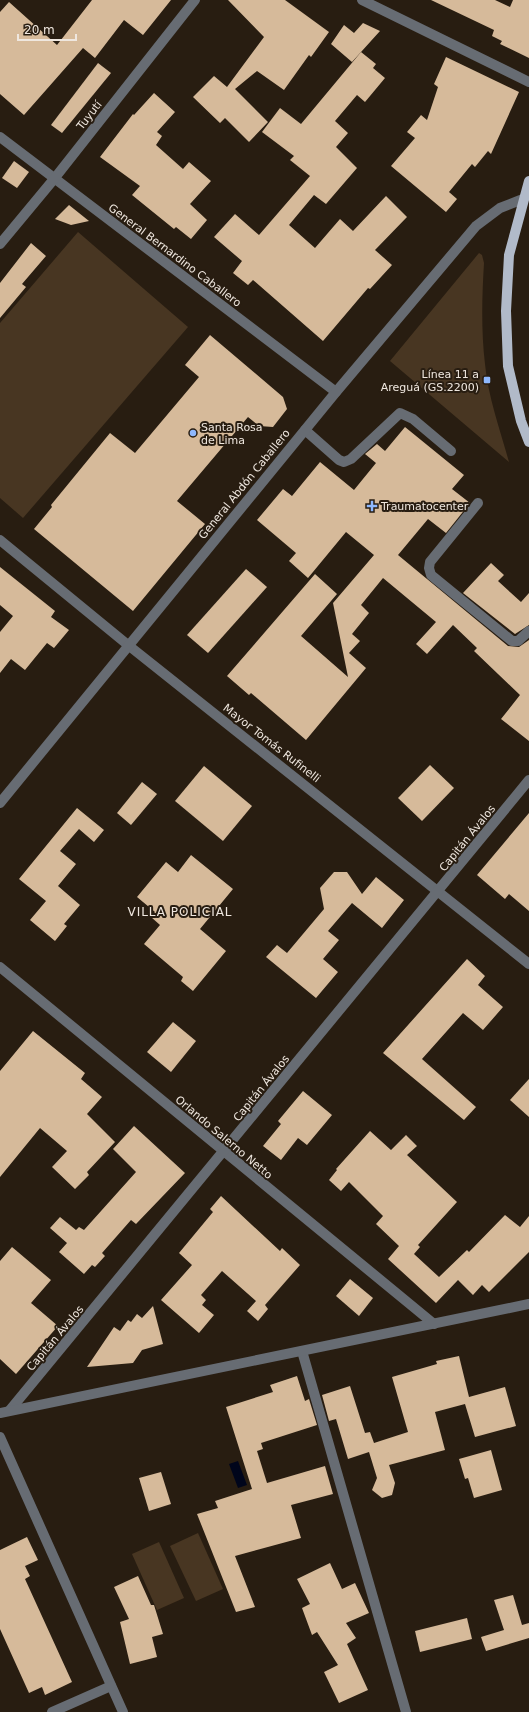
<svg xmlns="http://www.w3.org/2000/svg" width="529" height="1712" viewBox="0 0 529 1712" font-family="'DejaVu Sans',sans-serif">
	<rect width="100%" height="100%" fill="#281d11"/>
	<!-- green -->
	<g fill="#483622">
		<polygon points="78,232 188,327 23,518 0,498 0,323"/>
		<path d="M479 253 482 255 484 263C482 296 481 330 485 364 488 397 500 429 509 462L390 361Z"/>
		<polygon points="198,1533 223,1589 196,1601 170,1546"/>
		<polygon points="159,1542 184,1598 157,1610 132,1554"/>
	</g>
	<!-- water -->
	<polygon fill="#00051b" points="238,1461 247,1485 238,1488 229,1464"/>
	<!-- building -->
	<g fill="#d6ba9a">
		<polygon points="92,0 171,0 143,35 124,20 95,58 83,48 24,115 0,94 0,12 9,2 57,45"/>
		<polygon points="228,0 285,0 329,32 311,57 309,55 284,90 257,71 235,89 268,122 249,142 225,118 220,123 193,97 214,76 227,87 264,37"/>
		<polygon points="431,0 495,0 510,7 513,0 529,0 529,58 500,44 502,41 492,36 494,30"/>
		<polygon points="363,23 380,31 352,62 331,44 344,25 354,33"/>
		<polygon points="361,52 376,64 373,68 385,78 365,102 357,95 335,121 348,133 336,147 357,168 326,204 314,195 289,225 315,248 340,219 353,231 386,196 407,217 375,250 392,265 370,289 368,288 323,341 253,280 248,285 233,273 242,261 214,237 235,214 259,235 310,176 290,160 294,156 262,132 280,108 301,124"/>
		<polygon points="446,57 519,92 491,154 488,151 475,167 472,164 449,192 457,199 446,212 391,166 415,138 407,132 421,115 427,120 438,87 434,84"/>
		<polygon points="98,63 111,73 62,133 51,125"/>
		<polygon points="154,93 175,112 157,132 162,136 156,145 183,169 189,162 211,181 190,204 207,220 191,239 176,227 174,229 132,195 140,186 100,157 133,114 134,115"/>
		<polygon points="14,161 29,172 17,188 2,178"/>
		<polygon points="69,205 89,221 71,225 55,219"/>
		<polygon points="31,243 46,256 22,284 26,287 0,318 0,283"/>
		<polygon points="210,335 283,397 287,409 273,427 259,426 248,417 177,501 205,524 133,611 34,529 52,507 51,505 110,433 135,453 199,377 185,365"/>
		<polygon points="405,427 464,475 452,489 470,503 446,533 428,519 398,555 508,646 519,647 529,640 529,741 501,719 520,695 474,651 477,648 453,625 427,654 416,644 436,622 383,578 361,605 369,613 352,634 360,641 349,653 366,668 306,740 251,693 249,695 227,676 315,574 337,594 301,636 348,677 333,603 374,555 346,532 308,578 289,561 296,553 257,520 283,489 292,496 320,462 354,490 376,463 365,454 377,444 385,451"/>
		<polygon points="491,563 504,575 498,581 521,602 529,593 529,625 515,634 463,593"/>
		<polygon points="0,567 55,611 51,617 69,630 54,648 47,643 25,670 11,659 0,673 0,632 13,616 0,605"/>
		<polygon points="246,569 267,587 208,653 187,635"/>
		<polygon points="430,765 454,788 422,821 398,798"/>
		<polygon points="204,766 252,806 223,841 175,801"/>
		<polygon points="142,782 157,794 131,825 117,813"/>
		<polygon points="77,808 104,830 94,842 79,829 60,851 76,864 58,886 80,905 64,924 67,926 55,941 30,920 46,901 19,879"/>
		<polygon points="529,813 529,911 509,894 505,899 477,875"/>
		<polygon points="191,855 233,889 200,929 226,951 193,991 181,981 183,977 144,944 160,925 151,917 155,912 137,897 166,862 178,872"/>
		<polygon points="334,872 347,872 362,894 376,877 404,900 382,928 352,903 328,931 339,940 323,959 338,972 316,998 266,957 277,945 287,953 324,909 320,888"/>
		<polygon points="467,959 485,976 478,985 503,1007 483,1030 463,1013 422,1059 476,1107 464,1120 383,1053"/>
		<polygon points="173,1022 196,1041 171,1072 147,1052"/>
		<polygon points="33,1031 85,1073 81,1079 102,1097 87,1114 115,1142 87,1172 89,1175 75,1189 52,1167 67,1151 40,1128 0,1177 0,1071"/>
		<polygon points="529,1079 529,1117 510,1100"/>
		<polygon points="303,1091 332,1115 307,1145 298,1138 281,1160 263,1146 281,1124 278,1121"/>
		<polygon points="134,1126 185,1173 136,1224 131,1220 102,1253 105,1256 95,1267 92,1265 84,1274 59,1252 67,1243 50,1228 60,1217 76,1230 79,1227 84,1230 136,1172 113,1149"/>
		<polygon points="370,1131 391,1150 406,1135 417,1146 407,1155 457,1202 418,1245 420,1247 414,1254 439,1277 467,1250 469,1252 505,1215 520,1227 529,1216 529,1252 489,1292 482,1285 473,1295 458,1280 436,1303 388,1259 399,1246 376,1224 383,1216 349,1182 341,1191 329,1180 337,1170 336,1169"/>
		<polygon points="221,1196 280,1251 282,1248 300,1265 265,1305 268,1309 258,1321 247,1311 256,1301 222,1271 201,1295 206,1300 202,1305 214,1315 199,1333 161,1300 192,1265 179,1253 213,1212 210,1209"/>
		<polygon points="12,1247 51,1280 31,1303 58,1326 16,1374 0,1359 0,1261"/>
		<polygon points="350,1279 373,1298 359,1316 336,1296"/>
		<polygon points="153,1306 163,1344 142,1350 133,1363 87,1367 114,1327 120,1331 128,1320 131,1322 137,1314 142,1318"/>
		<polygon points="459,1356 469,1397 505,1387 516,1426 475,1437 465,1404 435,1412 445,1450 389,1465 395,1483 392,1495 382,1498 372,1490 377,1478 369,1452 348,1459 336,1419 329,1421 322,1395 350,1386 365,1433 370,1432 374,1443 408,1432 392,1377 437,1364 436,1361"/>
		<polygon points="297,1376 305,1401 309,1399 317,1425 261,1443 263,1449 257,1451 267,1483 325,1466 333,1494 291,1505 301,1538 235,1556 255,1607 236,1612 197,1514 218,1508 215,1501 252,1489 226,1407 273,1392 270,1385"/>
		<polygon points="491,1450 502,1490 474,1498 468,1478 465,1479 459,1459"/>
		<polygon points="161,1472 171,1504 149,1511 139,1478"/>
		<polygon points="27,1537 38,1560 25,1566 30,1576 25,1579 72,1682 45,1695 42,1687 29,1693 0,1629 0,1550"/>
		<polygon points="330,1563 342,1589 355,1583 369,1613 346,1623 356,1638 347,1644 368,1690 339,1703 324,1672 338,1665 317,1632 312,1635 302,1608 310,1604 297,1579"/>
		<polygon points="138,1576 151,1605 154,1605 163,1634 152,1637 157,1657 130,1664 120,1622 129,1619 114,1587"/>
		<polygon points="513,1595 522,1625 529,1623 529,1638 486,1651 481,1637 504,1630 494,1600"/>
		<polygon points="467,1618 472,1639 420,1652 415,1631"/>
	</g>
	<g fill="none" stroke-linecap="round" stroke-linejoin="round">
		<!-- minor -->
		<g stroke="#676c73" stroke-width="10">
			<polyline points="362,0 529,82"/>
			<polyline points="0,137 336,392"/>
			<polyline points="0,244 54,179 195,0"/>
			<polyline points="305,430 339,460 344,462 351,459 400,413 413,419 451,451"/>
			<polyline points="478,503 430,562 429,568 431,575 512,641 518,641 529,631"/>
			<polyline points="0,540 128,645 529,964"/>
			<polyline points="0,803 336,392 476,226 500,208 523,199"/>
			<polyline points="0,967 434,1324"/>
			<polyline points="302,1351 406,1712"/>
			<polyline points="10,1410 529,780"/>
			<polyline points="0,1413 529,1304"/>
			<polyline points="0,1437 123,1712"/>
			<polyline points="52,1712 111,1686"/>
		</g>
		<!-- major -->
		<polyline stroke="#b1bac9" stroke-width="10" points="529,181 509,255 506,311 508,366 521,421 529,442"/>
	</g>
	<!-- markers -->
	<g fill="#8fb8fd" stroke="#281d11" stroke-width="1.5">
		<rect x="483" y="376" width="8" height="8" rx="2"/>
		<circle cx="193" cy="433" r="4"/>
		<path d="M370 500h4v4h4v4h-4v4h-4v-4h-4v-4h4z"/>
	</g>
	<g text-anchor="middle" stroke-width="4" stroke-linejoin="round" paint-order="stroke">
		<!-- street labels -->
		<g font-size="11" fill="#efe7df" stroke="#281d11">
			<text transform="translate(89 115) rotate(-52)" y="4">Tuyutí</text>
			<text transform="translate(175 255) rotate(37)" y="4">General Bernardino Caballero</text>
			<text transform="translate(244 484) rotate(-51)" y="4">General Abdón Caballero</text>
			<text transform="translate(272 743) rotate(38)" y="4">Mayor Tomás Rufinelli</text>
			<text transform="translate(467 838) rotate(-51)" y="4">Capitán Ávalos</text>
			<text transform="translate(261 1088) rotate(-51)" y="4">Capitán Ávalos</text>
			<text transform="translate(224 1137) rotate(40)" y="4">Orlando Salerno Netto</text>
			<text transform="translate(55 1338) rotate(-50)" y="4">Capitán Ávalos</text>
		</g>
		<!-- poi labels -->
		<g font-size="11" fill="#efe7df" stroke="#281d11" text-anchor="start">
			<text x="479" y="378" text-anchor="end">Línea 11 a<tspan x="479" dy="13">Areguá (GS.2200)</tspan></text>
			<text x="201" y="431">Santa Rosa<tspan x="201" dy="13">de Lima</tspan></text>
			<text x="381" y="510">Traumatocenter</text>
		</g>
		<!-- neighbourhood labels -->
		<g font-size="12" letter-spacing="1" fill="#efe7df" stroke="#281d11">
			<text x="180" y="916">VILLA POLICIAL</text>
		</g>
	</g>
	<!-- scale -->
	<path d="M18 34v6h58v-6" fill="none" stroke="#efe7df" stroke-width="2"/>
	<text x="24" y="34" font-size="12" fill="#efe7df" stroke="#281d11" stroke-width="3" paint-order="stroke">20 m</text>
</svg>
